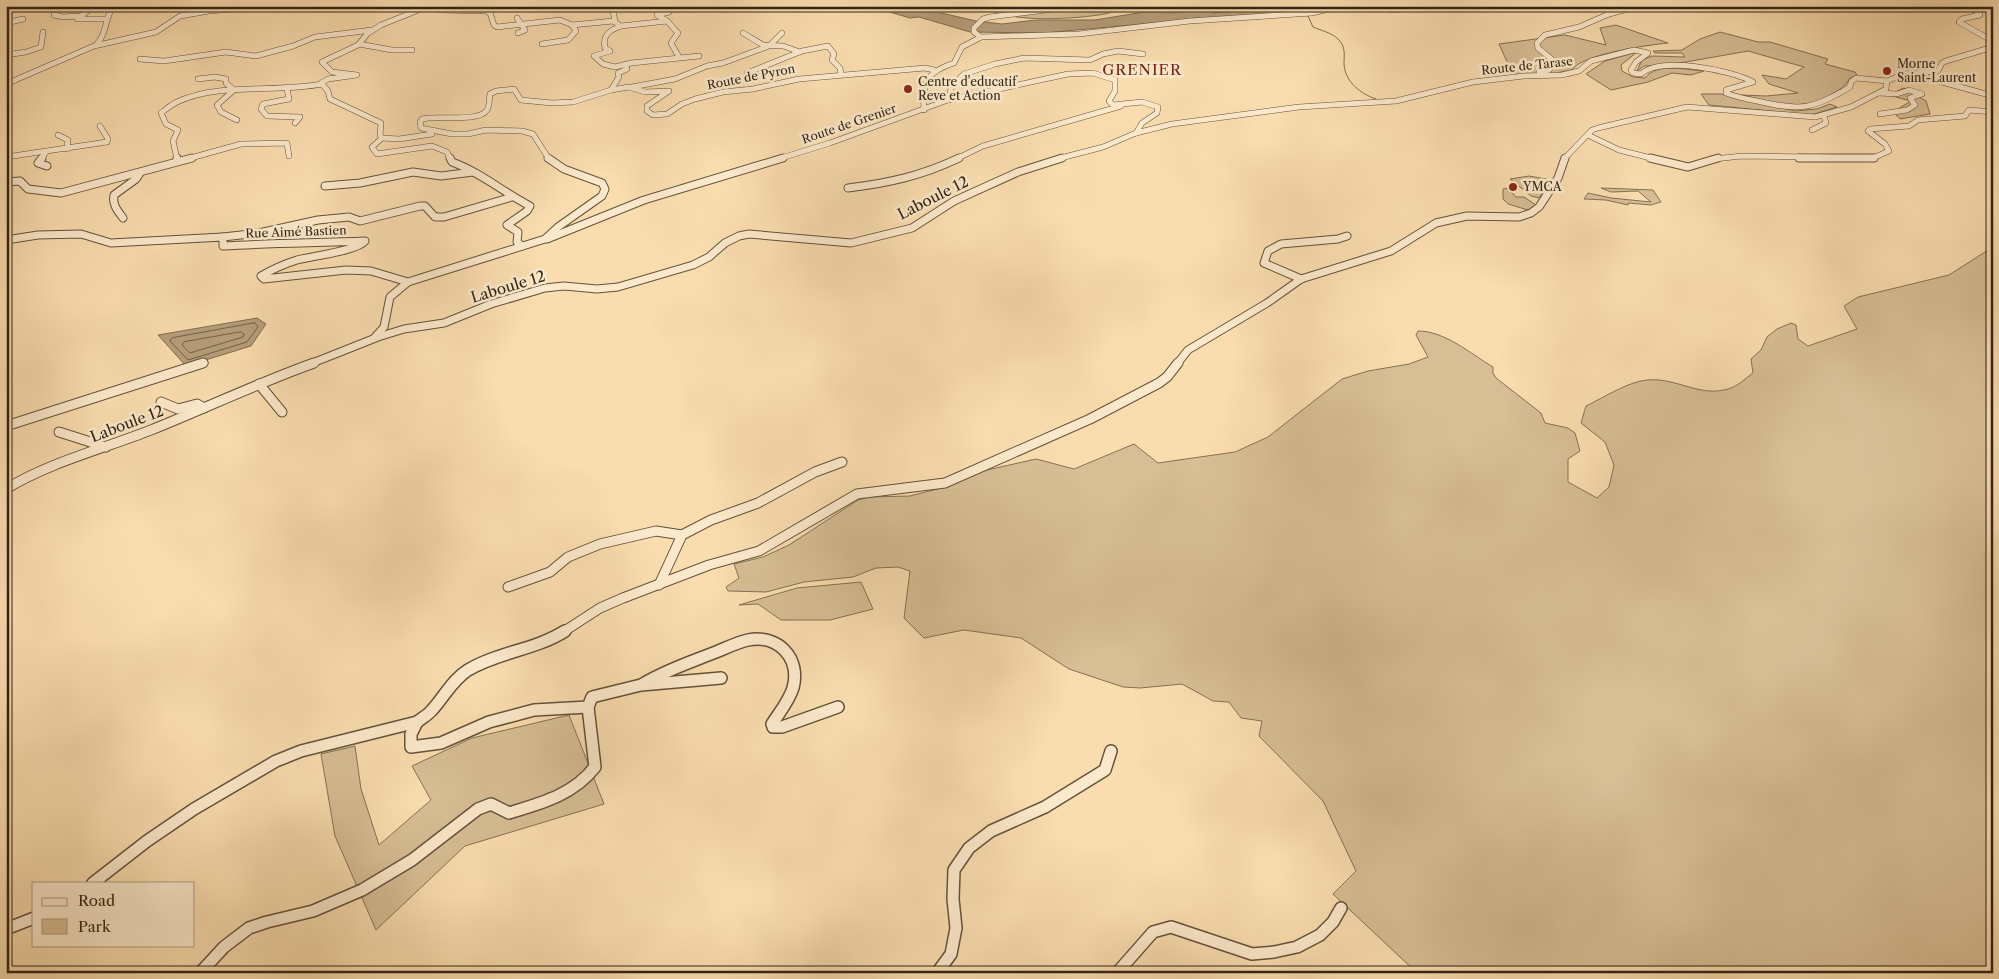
<svg xmlns="http://www.w3.org/2000/svg" width="1999" height="979" viewBox="0 0 1999 979" font-family="'Libre Caslon Text',serif">
	<rect width="100%" height="100%" fill="#faddaf"/>
	<filter id="stains"><feTurbulence type="fractalNoise" baseFrequency=".004" numOctaves="4"/><feColorMatrix values="0 0 0 0 .2 0 0 0 0 .09 0 0 0 0 .02 0 0 0 .5 -.17"/></filter>
	<radialGradient id="worn" r=".72"><stop offset=".6" stop-color="#630" stop-opacity="0"/><stop offset="1" stop-color="#630" stop-opacity=".3"/></radialGradient>
	<!-- green -->
	<g fill="#d8be95" stroke="#847154">
		<path d="M977 6H1127C1112 18 1047 20 1027 18 1011 17 991 12 977 6Z"/>
		<path d="M1616 25 1668 43C1648 45 1582 54 1572 70L1545 75H1513L1499 44 1565 35 1606 45 1600 28Z"/>
		<path d="M1720 32 1758 42H1770L1828 59 1825 64 1855 72 1857 75 1850 78C1845 87 1839 90 1830 95 1799 113 1773 102 1742 95L1766 96 1798 93 1769 84 1762 75 1786 79 1804 67 1748 51 1669 65 1644 66 1637 71 1642 60 1652 56 1685 57 1682 53H1655L1653 51 1682 50 1700 39Z"/>
		<path d="M1637 52 1621 65 1622 71 1633 77 1645 78C1657 62 1686 70 1704 71L1691 75 1672 73 1648 82 1611 90 1586 74 1605 61Z"/>
		<polygon points="1904,88 1926,101 1930,114 1900,119 1893,112 1911,101 1888,95"/>
		<polygon points="1701,94 1721,94 1795,111 1817,109 1830,104 1837,107 1811,115 1709,105"/>
		<polygon points="1529,176 1551,180 1539,198 1531,196 1510,179"/>
		<polygon points="1508,188 1516,197 1524,197 1536,205 1528,210 1508,204 1503,199 1503,189"/>
		<polygon points="1601,188 1653,190 1661,202 1651,205 1628,203 1628,205 1606,200 1584,199 1588,193 1611,198 1651,202 1638,191 1611,192"/>
		<path d="M1993 250V973H1417L1333 894 1356 871 1323 801 1259 736 1262 721 1241 718 1229 702 1213 701 1182 684 1140 688 1123 687 1069 669 1021 638 964 630 924 638 904 618 910 571 898 567 876 568 853 577 804 582 766 592 728 591 726 587 739 578 734 564 763 557 789 545 858 500 869 497 910 496 937 489 987 470 1036 459 1074 469 1134 444 1158 463 1235 452 1268 437 1342 379 1368 371 1409 364 1428 357 1416 335 1418 331C1445 331 1471 354 1493 367V373L1496 378 1541 413 1545 423 1568 428 1575 433 1580 451 1568 459V482L1597 498 1609 487 1614 465 1605 442 1581 423 1586 406C1605 397 1627 382 1647 380 1677 377 1701 399 1731 388 1739 385 1746 378 1753 373L1751 359 1761 350 1767 337 1777 329 1791 323 1796 325 1798 339 1808 346 1857 329 1844 306 1858 297 1949 275 1985 252Z"/>
		<polygon points="861,582 873,609 830,620 781,620 758,604 739,605 797,588"/>
		<polygon points="569,715 604,804 465,846 376,930 335,836 321,754 355,746 361,789 379,845 431,800 412,766 472,738"/>
	</g>
	<!-- water -->
	<g fill="#b69e7a" stroke="#816d51">
		<polygon points="869,6 911,6 976,21 1002,24 1036,20 1095,20 1144,12 1172,13 1221,6 1335,6 1305,12 1184,20 1044,33 970,32 919,17 910,18"/>
		<polygon points="257,318 266,324 251,346 186,366 158,335"/>
	</g>
	<g fill="none" stroke-linecap="round" stroke-linejoin="round">
		<!-- shore -->
		<g stroke="#746147" stroke-width="1">
			<polyline points="1210,6 1212,13 1310,6"/>
			<polygon points="255,323 258,327 247,342 188,360 170,341 172,338"/>
			<polygon points="241,332 244,334 243,337 190,353 182,345 184,342"/>
		</g>
		<!-- stream -->
		<path stroke="#816d51" stroke-width="1" d="M1307 14 1313 27C1320 30 1332 33 1338 39 1346 47 1344 54 1344 64 1345 82 1361 94 1376 99"/>
		<!-- minor-far3 casing -->
		<g stroke="#63523b" stroke-width="6">
			<g id="minor-far3">
				<polyline points="94,6 77,19 107,19"/>
				<polyline points="612,6 615,21"/>
				<polyline points="1376,6 1392,10 1423,6"/>
				<polyline points="1967,6 1974,9 1980,15 1962,19 1959,22 1989,39 1991,48"/>
				<polyline points="426,7 381,25 368,33 358,45 322,62 332,72 357,75 328,79 321,83 328,91 330,99 381,123 380,135 382,138 399,139 432,134"/>
				<polyline points="426,7 440,10 486,11 490,13 494,25 497,27 560,20 572,25 613,21 621,26 667,21 678,33 671,43 679,57"/>
				<polyline points="1906,7 1909,6"/>
				<polyline points="483,10 519,6"/>
				<polyline points="54,15 63,17 78,16"/>
				<polyline points="517,18 525,30 518,33"/>
				<polyline points="667,21 657,15 669,12"/>
				<polyline points="6,23 23,19"/>
				<path d="M621 26C610 30 602 35 605 48L610 51 594 56 603 64 615 67 631 63 699 56"/>
				<polyline points="6,30 8,32"/>
				<polyline points="743,33 763,45 783,46 800,52"/>
				<polyline points="981,37 1079,34 1190,21 1312,13 1342,6"/>
				<polyline points="359,44 392,50 412,50"/>
				<polyline points="542,44 568,40 576,31 572,25"/>
				<path d="M96 45C107 34 105 18 113 6"/>
				<polyline points="6,55 26,52 41,47 43,32"/>
				<polyline points="140,59 164,61 226,52 256,56 293,46 315,37 372,30"/>
				<polyline points="1539,72 1549,70 1555,62 1538,48 1537,43 1545,35 1579,27 1609,14 1639,6"/>
				<polyline points="747,73 802,51 828,46 834,54 832,60 840,68 841,74"/>
				<polyline points="1920,76 1993,96"/>
				<polyline points="198,79 215,77 226,79 226,83 234,90 217,105 221,112 237,120"/>
				<polyline points="1887,81 1904,74 1938,71 1942,63 1946,61 1993,47"/>
				<polyline points="6,84 94,46 156,32 180,16 209,11 265,6"/>
				<polyline points="632,87 675,79 707,66 723,63 769,46 782,33"/>
				<polyline points="287,89 289,99 263,104 261,109 267,116 300,117 295,123"/>
				<polyline points="611,90 619,77 618,73 627,69 626,67"/>
				<polyline points="1879,93 1897,94 1909,90 1922,94 1910,98 1915,105 1907,110 1880,114"/>
				<polyline points="948,100 952,86 964,74 995,64 1024,58 1090,60 1103,54 1118,51 1143,54"/>
				<path d="M924 110C922 81 927 72 954 63L962 47 981 37 974 32V28L983 19 990 17 1077 6"/>
				<polyline points="1812,130 1826,123 1824,116"/>
				<polyline points="58,135 68,140 67,149"/>
				<polyline points="1588,135 1619,150 1655,159"/>
				<polyline points="382,138 372,147 377,154 432,146 447,152 450,159"/>
				<polyline points="6,157 107,142 108,139 100,126"/>
				<polyline points="41,159 46,152"/>
				<path d="M177 159 173 141 178 130 166 124 161 113C166 109 171 105 177 102 218 82 277 93 322 84"/>
				<polyline points="187,159 241,144 287,143 289,156"/>
				<path d="M549 159 533 134 522 131 486 130 468 134H452L421 128 420 122 422 119C437 115 479 123 487 110 490 105 489 99 490 94L496 91 514 89 521 100 552 103 573 102 611 90 629 87 645 92 669 91 647 106V111L653 115 667 114 682 104 695 99 723 92 753 89 799 79 925 68 934 70"/>
				<polyline points="778,159 830,143 948,100 1068,74 1093,73 1115,80 1115,91 1109,101 1113,105 1142,102 1158,107 1157,113 1142,123 1136,133"/>
				<polyline points="956,159 983,146 1121,106"/>
				<path d="M1057 159 1103 147 1136 133 1172 124 1299 107 1396 101 1473 82 1524 76 1562 75 1579 71 1591 61 1634 50 1648 53 1636 62 1631 70 1633 73 1641 74C1661 56 1731 70 1753 82L1726 90V93C1736 97 1746 99 1757 101 1800 111 1812 110 1850 87L1851 82 1856 78 1887 81"/>
				<polyline points="1564,159 1592,130 1598,128 1687,107 1815,117 1851,107 1886,89 1887,81"/>
				<polyline points="1714,159 1742,156 1873,158 1889,151 1885,144 1868,131 1870,129 1909,126 1918,120 1965,116 1969,110 1993,112"/>
			</g>
		</g>
		<!-- minor-far2 casing -->
		<g stroke="#63523b" stroke-width="9">
			<g id="minor-far2">
				<polyline points="42,158 38,163 47,166"/>
				<polyline points="177,158 178,161"/>
				<path d="M450 158 452 162C480 172 503 192 530 206L527 211 507 225 518 232 517 242 522 246"/>
				<polyline points="1650,158 1688,167 1718,158"/>
				<polyline points="1799,158 1874,158"/>
				<polyline points="6,182 20,181 28,189 61,193 192,158"/>
				<polyline points="325,186 360,183 413,172 441,176 473,172"/>
				<path d="M848 188C889 183 921 176 959 158"/>
				<path d="M123 218C118 211 112 205 114 195L136 179 140 173"/>
				<polyline points="223,237 259,233 318,220 349,217 360,221 420,206 425,206 435,217 444,217 512,197"/>
				<polyline points="547,239 644,200 783,158"/>
				<path d="M6 240 38 235 81 234 111 243 223 237V246C270 243 318 243 365 241 357 251 312 256 297 260 284 264 273 269 261 276L264 279 346 270 371 271 408 282"/>
				<polyline points="1301,279 1264,263 1268,251 1281,244 1338,239 1347,236"/>
				<polyline points="375,337 384,327 390,297 408,282 545,239 558,227 602,196 605,189 602,183 564,169 548,158"/>
				<polyline points="199,364 204,363"/>
				<polyline points="310,364 378,337 404,329 444,323 491,304 545,288 564,286 597,289 618,287 693,265 709,257 725,243 739,236 749,234 851,243 912,228 954,201 1018,172 1062,158"/>
				<polyline points="1177,364 1188,350 1267,303 1301,279 1391,251 1436,223 1467,216 1519,217 1531,213 1539,207 1558,178 1565,158"/>
			</g>
		</g>
		<!-- minor-far1 casing -->
		<g stroke="#63523b" stroke-width="11">
			<g id="minor-far1">
				<polyline points="259,384 282,412"/>
				<polyline points="161,402 178,409 197,404 204,408"/>
				<polyline points="6,426 203,363"/>
				<polyline points="59,432 106,447"/>
				<path d="M6 489C50 462 103 449 151 430 206 408 258 383 314 363"/>
				<polyline points="659,585 682,535 711,520 758,503 815,472 842,462"/>
				<polyline points="508,587 550,572 568,557 600,544 656,531 682,535"/>
				<polyline points="563,632 600,608 623,598 709,565 759,551 857,494 945,483 1090,419 1159,383 1167,377 1178,363"/>
			</g>
		</g>
		<!-- minor casing -->
		<g stroke="#63523b" stroke-width="14">
			<g id="minor">
				<path d="M643 684C666 670 691 662 716 652 726 648 738 642 748 640 778 634 801 658 793 688 789 701 779 713 772 724L773 727H782L838 707"/>
				<polyline points="417,722 411,734 411,747 441,743 489,722 534,710 588,707 592,697 641,685 721,678"/>
				<path d="M93 883 147 841 194 809 276 761 301 751 417 722C422 718 428 715 432 710 444 697 453 679 468 670 498 652 535 650 565 631"/>
				<polyline points="6,929 34,918"/>
				<path d="M200 973 224 947 249 928 267 922 313 911 362 890 412 860 478 809 491 804 509 813C542 803 573 795 595 767L588 707"/>
				<polyline points="937,973 951,954 956,928 953,899 954,870 969,848 991,831 1045,807 1105,770 1111,751"/>
				<polyline points="1117,973 1153,932 1171,927 1252,954 1274,952 1297,947 1320,935 1333,922 1341,908"/>
			</g>
		</g>
		<!-- minor-far3 -->
		<use href="#minor-far3" stroke="#fce9cb" stroke-width="5"/>
		<!-- minor-far2 -->
		<use href="#minor-far2" stroke="#fce9cb" stroke-width="7"/>
		<!-- minor-far1 -->
		<use href="#minor-far1" stroke="#fce9cb" stroke-width="9"/>
		<!-- minor -->
		<use href="#minor" stroke="#fce9cb" stroke-width="11"/>
	</g>
	<!-- markers -->
	<g fill="#8f2418" stroke="#fce9cb" stroke-width="2">
		<circle cx="1887" cy="71" r="5"/>
		<circle cx="908" cy="89" r="5"/>
		<circle cx="1513" cy="187" r="5"/>
	</g>
	<g text-anchor="middle" stroke-width="5" stroke-linejoin="round" paint-order="stroke">
		<!-- far-poi labels -->
		<g font-size="12" fill="#312414" stroke="#fce9cb" text-anchor="start">
			<text x="1897" y="68">Morne<tspan x="1897" dy="14">Saint-Laurent</tspan></text>
			<text x="918" y="86">Centre d'educatif<tspan x="918" dy="14">Reve et Action</tspan></text>
			<text x="1523" y="191">YMCA</text>
		</g>
		<!-- far-street labels -->
		<g font-size="12" fill="#312414" stroke="#fce9cb">
			<text transform="translate(1527 66) rotate(-6)" y="4">Route de Tarase</text>
			<text transform="translate(751 77) rotate(-11)" y="4">Route de Pyron</text>
			<text transform="translate(849 124) rotate(-19)" y="4">Route de Grenier</text>
			<text transform="translate(296 232) rotate(-2)" y="4">Rue Aimé Bastien</text>
		</g>
		<!-- far-quarter labels -->
		<g font-size="15" letter-spacing="1" fill="#7a1f14" stroke="#fce9cb">
			<text x="1142" y="75">GRENIER</text>
		</g>
		<!-- street labels -->
		<g font-size="15" fill="#312414" stroke="#fce9cb">
			<text transform="translate(933 198) rotate(-27)" y="5">Laboule 12</text>
			<text transform="translate(508 287) rotate(-17)" y="5">Laboule 12</text>
			<text transform="translate(127 424) rotate(-21)" y="5">Laboule 12</text>
		</g>
	</g>
	<!-- margin -->
	<rect width="1999" height="979" fill="none" stroke="#faddaf" stroke-width="25"/>
	<rect x="8" y="8" width="1984" height="964" fill="none" stroke="#312414" stroke-width="2.5"/>
	<rect x="12" y="12" width="1974" height="954" fill="none" stroke="#312414"/>
	<!-- legend -->
	<rect x="32" y="882" width="162" height="65" fill="#fce9cb" stroke="#ab9a82"/>
	<rect x="42" y="898" width="25" height="8" fill="#fce9cb" stroke="#ab9a82"/>
	<text x="78" y="906" font-size="15" fill="#312414">Road</text>
	<rect x="42" y="919" width="25" height="15" fill="#d8be95" stroke="#ab9a82"/>
	<text x="78" y="932" font-size="15" fill="#312414">Park</text>
	<rect width="100%" height="100%" filter="url(#stains)"/>
	<rect width="100%" height="100%" fill="url(#worn)"/>
</svg>
